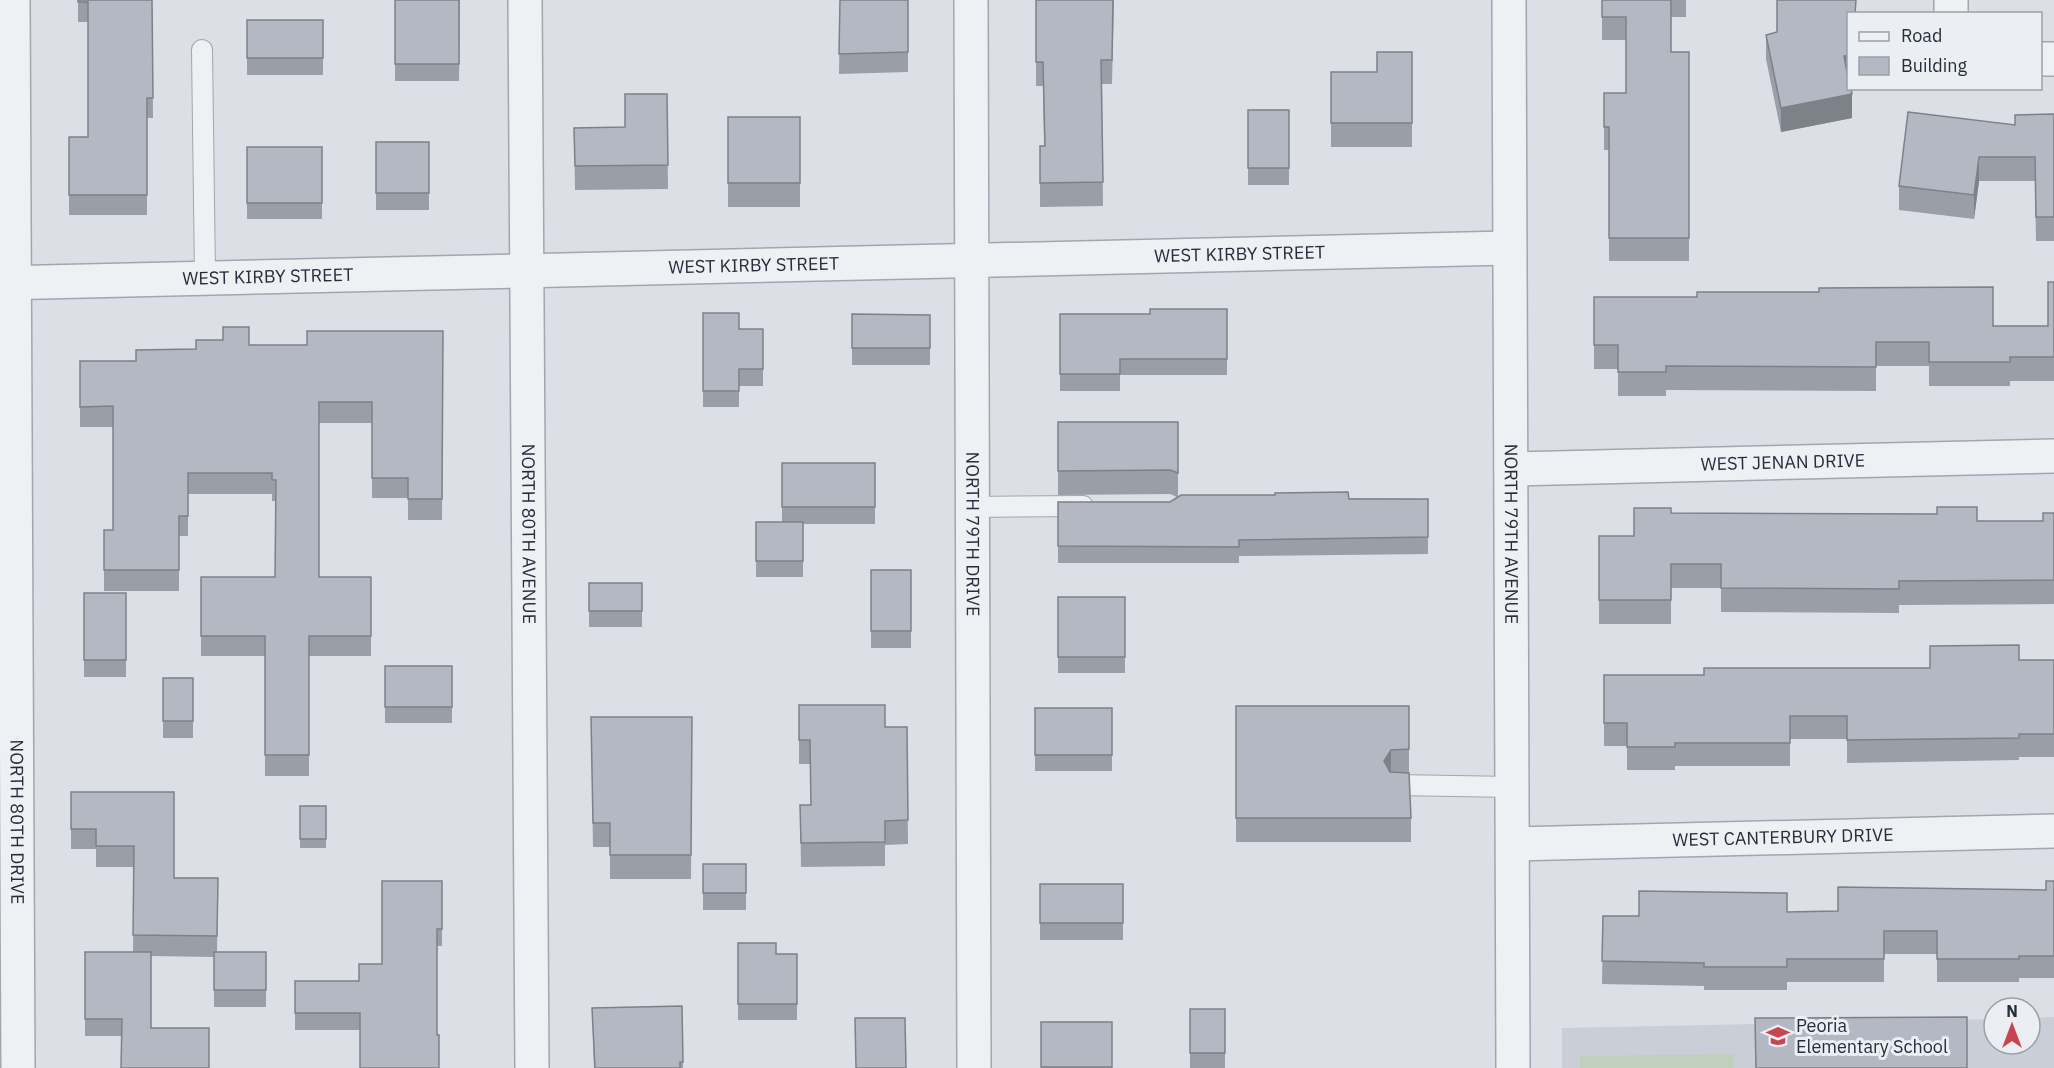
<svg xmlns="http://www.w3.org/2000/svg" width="2054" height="1068" viewBox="0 0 2054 1068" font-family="'IBM Plex Sans',sans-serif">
	<rect width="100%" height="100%" fill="#dcdfe5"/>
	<!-- built -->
	<polygon fill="#caced7" points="2054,1017 2054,1068 1562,1068 1562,1028 1994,1019 1994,1044 2030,1044 2030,1018"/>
	<!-- green -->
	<polygon fill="#c1cfbd" points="1734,1054 1734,1068 1580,1068 1580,1056"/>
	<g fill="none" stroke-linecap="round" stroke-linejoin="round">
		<!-- service casing -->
		<g stroke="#a2a6af" stroke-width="22">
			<g id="service">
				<polyline points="202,50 205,277"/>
				<polyline points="971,507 1083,506"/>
				<polyline points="1396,785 1512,787"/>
			</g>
		</g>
		<!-- minor casing -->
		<g stroke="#a2a6af" stroke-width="36">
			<g id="minor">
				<path id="s1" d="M13 0 18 1068"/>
				<path id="s2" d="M525 0 532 1068"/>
				<path id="s3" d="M971 0 974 1068"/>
				<polyline points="1951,0 1951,14"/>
				<polyline points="2040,59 2054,59"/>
				<path id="s4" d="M0 283 1508 248"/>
				<path id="s5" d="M1511 469 2054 456"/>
				<path id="s6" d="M1513 844 2054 831"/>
			</g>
		</g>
		<!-- tertiary casing -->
		<g stroke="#a2a6af" stroke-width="36">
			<g id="tertiary">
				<path id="s7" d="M1509 0 1513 1068"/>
			</g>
		</g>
		<!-- service -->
		<use href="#service" stroke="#eef0f4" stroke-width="20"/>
		<!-- minor -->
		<use href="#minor" stroke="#eef0f4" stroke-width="33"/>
		<!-- tertiary -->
		<use href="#tertiary" stroke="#eef0f4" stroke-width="33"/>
	</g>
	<!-- wall -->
	<g fill="#9a9ea7">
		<polygon points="78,0 152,0 153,118 147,118 147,215 69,215 69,137 88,137 88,22 78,22"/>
		<polygon points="395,0 460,0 459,81 395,81"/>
		<polygon points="840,0 908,0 908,72 839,74"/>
		<polygon points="1036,0 1114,0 1112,84 1102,84 1103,206 1040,207 1040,146 1044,146 1043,86 1036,86"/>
		<polygon points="1602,0 1686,0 1686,17 1671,17 1671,52 1689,52 1689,261 1609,261 1609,150 1604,150 1604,93 1626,93 1626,40 1602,40"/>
		<polygon points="1848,14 1848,88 1852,118 1781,132 1766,59 1766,35"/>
		<rect x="247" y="20" width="76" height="55"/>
		<polygon points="1412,52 1412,147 1331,147 1331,72 1377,72"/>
		<polygon points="667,94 668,189 575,190 574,128 625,127"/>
		<rect x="1248" y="110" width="41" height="75"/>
		<polygon points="2054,114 2054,241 2036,241 2035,181 1979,181 1974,219 1899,210 1899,186 2015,125"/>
		<rect x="728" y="117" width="72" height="90"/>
		<rect x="376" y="142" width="53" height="68"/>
		<rect x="247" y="147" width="75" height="72"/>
		<polygon points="2054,282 2054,381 2010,381 2010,386 1929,386 1929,366 1876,366 1876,391 1666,390 1666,396 1618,396 1618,369 1594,369 1594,297 1993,326 2048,326"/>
		<polygon points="1227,309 1227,375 1120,375 1120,391 1060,391 1060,314 1150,314"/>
		<polygon points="703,313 739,329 763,329 763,386 739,386 739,407 703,407"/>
		<polygon points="852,314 930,315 930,365 852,365"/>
		<polygon points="443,331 442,520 408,520 408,498 372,498 372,423 319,423 319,577 371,577 371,656 309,656 309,776 265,776 265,656 201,656 201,577 275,577 276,501 272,501 272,494 188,494 188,536 179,536 179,591 104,591 104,530 113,530 113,427 80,427 80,361 136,361 196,349 249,345 307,345"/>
		<polygon points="1058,422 1178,422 1178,497 1428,499 1428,554 1239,556 1239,563 1058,563 1058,502 1170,502 1177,497 1170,494 1058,495"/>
		<polygon points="782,463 875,463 875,524 803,524 803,577 756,577 756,522 782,522"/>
		<polygon points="1671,513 1977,521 2043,521 2054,513 2054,604 1899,605 1899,613 1721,612 1721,588 1671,588 1671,624 1599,624 1599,536 1634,536"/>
		<rect x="871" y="570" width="40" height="78"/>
		<rect x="589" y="583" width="53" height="44"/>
		<rect x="84" y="593" width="42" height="84"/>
		<rect x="1058" y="597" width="67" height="76"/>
		<polygon points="2019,660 2054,660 2054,757 2019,757 2019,760 1847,763 1847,739 1790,739 1790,766 1675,766 1675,770 1627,770 1627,746 1604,746 1604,675 1704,675 1930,668"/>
		<rect x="385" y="666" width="67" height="57"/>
		<rect x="163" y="678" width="30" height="60"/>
		<polygon points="799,705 885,727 907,727 908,844 885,845 885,866 801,867 800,805 811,805 810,764 799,764"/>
		<polygon points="1236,706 1409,706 1409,773 1411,818 1411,842 1236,842"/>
		<rect x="1035" y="708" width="77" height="63"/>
		<polygon points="591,717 692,717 691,879 610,879 610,847 593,847"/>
		<polygon points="71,792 174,878 218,878 217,952 266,952 266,1007 214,1007 214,957 151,956 122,1036 85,1036 85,952 133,952 134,867 96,867 96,849 71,849"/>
		<rect x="300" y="806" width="26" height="42"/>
		<rect x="703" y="864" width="43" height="46"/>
		<polygon points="442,881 442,946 437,946 360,1030 295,1030 295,981 359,981 382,964"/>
		<polygon points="2054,881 2054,978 2019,978 2019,982 1937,982 1937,954 1884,954 1884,982 1787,982 1787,990 1704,990 1704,986 1602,984 1603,916 1639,916 1838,911 2046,890"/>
		<rect x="1040" y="884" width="83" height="56"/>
		<polygon points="738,943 776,954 797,954 797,1020 738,1020"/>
		<polygon points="682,1006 683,1068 594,1068 592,1008"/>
		<rect x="1190" y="1009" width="35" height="59"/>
		<rect x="1041" y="1022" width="71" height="46"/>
	</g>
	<!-- shaded-wall -->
	<g fill="#7d8188">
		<polygon points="1848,55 1848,79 1844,56"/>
		<polygon points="1852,94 1852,118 1781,132 1781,108"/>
		<polygon points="1979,157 1979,181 1974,219 1974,195"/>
		<polygon points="1391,750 1391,774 1384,761"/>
	</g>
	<!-- building -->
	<g fill="#b3b8c2" stroke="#7d8188" stroke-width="1.5">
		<polygon points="78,0 152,0 153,98 147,98 147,195 69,195 69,137 88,137 88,2 78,2"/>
		<rect x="395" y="0" width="64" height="64"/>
		<polygon points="840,0 908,0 908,52 839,54"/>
		<polygon points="1036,0 1113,0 1112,60 1101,60 1103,182 1040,183 1040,146 1045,146 1043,62 1036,62"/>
		<polygon points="1602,0 1671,0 1671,52 1689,52 1689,238 1609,238 1609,127 1604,127 1604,93 1626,93 1626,17 1602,17"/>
		<polygon points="1777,0 1856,0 1855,14 1848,14 1848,55 1844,56 1848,78 1848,88 1851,88 1852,94 1781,108 1766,35 1777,32"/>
		<rect x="247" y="20" width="76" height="38"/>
		<polygon points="1377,52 1412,52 1412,123 1331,123 1331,72 1377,72"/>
		<polygon points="625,94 667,94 668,165 575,166 574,128 625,127"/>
		<rect x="1248" y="110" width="41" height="58"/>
		<polygon points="1908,112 2015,125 2015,115 2054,114 2054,217 2036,217 2035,157 1979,157 1974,195 1899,186"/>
		<rect x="728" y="117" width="72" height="66"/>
		<rect x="376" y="142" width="53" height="51"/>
		<rect x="247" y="147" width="75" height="56"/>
		<polygon points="2048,282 2054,282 2054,357 2010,357 2010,362 1929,362 1929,342 1876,342 1876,367 1666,366 1666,372 1618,372 1618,345 1594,345 1594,297 1697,297 1697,292 1819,292 1819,288 1993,287 1993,326 2048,326"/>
		<polygon points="1150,309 1227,309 1227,359 1120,359 1120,374 1060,374 1060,314 1150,314"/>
		<polygon points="703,313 739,313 739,329 763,329 763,369 739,369 739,391 703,391"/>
		<polygon points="852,314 930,315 930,348 852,348"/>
		<polygon points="223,327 249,327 249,345 307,345 307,331 443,331 442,499 408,499 408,478 372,478 372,402 319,402 319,577 371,577 371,636 309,636 309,755 265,755 265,636 201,636 201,577 275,577 276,480 272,480 272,473 188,473 188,516 179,516 179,570 104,570 104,530 113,530 113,406 80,407 80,361 136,361 136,350 196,349 196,340 223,340"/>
		<polygon points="1058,422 1178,422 1178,473 1170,470 1058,471"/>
		<rect x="782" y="463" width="93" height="44"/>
		<polygon points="1348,492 1349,499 1428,499 1428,537 1239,540 1239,547 1058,546 1058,502 1170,502 1181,495 1275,495 1275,493"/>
		<polygon points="1937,507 1977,507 1977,521 2043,521 2043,513 2054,513 2054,580 1899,581 1899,589 1721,588 1721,564 1671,564 1671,600 1599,600 1599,536 1634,536 1634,508 1671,508 1671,513 1937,514"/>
		<rect x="756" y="522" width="47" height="39"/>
		<rect x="871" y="570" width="40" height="61"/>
		<rect x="589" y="583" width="53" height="28"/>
		<rect x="84" y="593" width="42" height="67"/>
		<rect x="1058" y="597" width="67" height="60"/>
		<polygon points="2019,645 2019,660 2054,660 2054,734 2019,734 2019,738 1847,740 1847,716 1790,716 1790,743 1675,743 1675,747 1627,747 1627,723 1604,723 1604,675 1704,675 1704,668 1930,668 1930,646"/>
		<rect x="385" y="666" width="67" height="41"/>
		<rect x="163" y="678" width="30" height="43"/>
		<polygon points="799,705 885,705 885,727 907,727 908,820 885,821 885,842 801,843 800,805 811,805 810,740 799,740"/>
		<polygon points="1236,706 1409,706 1409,749 1391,750 1384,761 1390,772 1409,773 1411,818 1236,818"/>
		<rect x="1035" y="708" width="77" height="47"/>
		<polygon points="591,717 692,717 691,855 610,855 610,823 593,823"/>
		<polygon points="71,792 174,792 174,878 218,878 217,936 133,935 134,846 96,846 96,829 71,829"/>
		<rect x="300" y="806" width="26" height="33"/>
		<rect x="703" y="864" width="43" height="29"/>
		<polygon points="382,881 442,881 442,929 437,929 437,1035 439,1035 439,1068 360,1068 360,1013 295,1013 295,981 359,981 359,964 382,964"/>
		<polygon points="2046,881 2054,881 2054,956 2019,956 2019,959 1937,959 1937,931 1884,931 1884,959 1787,959 1787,967 1704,967 1704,963 1602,961 1603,916 1639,916 1639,891 1787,893 1787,912 1838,911 1838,887 2046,890"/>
		<rect x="1040" y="884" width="83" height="39"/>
		<polygon points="738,943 776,943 776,954 797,954 797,1004 738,1004"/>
		<polygon points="85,952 151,952 151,1028 209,1028 209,1068 121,1068 122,1019 85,1019"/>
		<rect x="214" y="952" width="52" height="38"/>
		<polygon points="682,1006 683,1062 680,1062 680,1068 595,1068 592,1008"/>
		<rect x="1190" y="1009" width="35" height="44"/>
		<polygon points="1967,1017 1967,1068 1756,1068 1755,1018"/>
		<polygon points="855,1018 905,1018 906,1068 856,1068"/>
		<rect x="1041" y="1022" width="71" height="45"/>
	</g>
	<!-- icons -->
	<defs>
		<g id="school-bare" transform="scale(1.8)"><path d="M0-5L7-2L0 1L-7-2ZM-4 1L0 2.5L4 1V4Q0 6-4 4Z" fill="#c74452" stroke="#ebeef3" stroke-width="2.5" paint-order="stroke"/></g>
	</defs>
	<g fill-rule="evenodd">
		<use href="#school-bare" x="1778" y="1036"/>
	</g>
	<g text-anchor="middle" stroke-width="6" stroke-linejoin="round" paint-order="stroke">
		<!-- street labels -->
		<g font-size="18" fill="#262d3b" stroke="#ebeef3">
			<text dy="6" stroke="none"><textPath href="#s4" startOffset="1240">WEST KIRBY STREET</textPath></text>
			<text dy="6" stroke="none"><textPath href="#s4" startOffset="754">WEST KIRBY STREET</textPath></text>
			<text dy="6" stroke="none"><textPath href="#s4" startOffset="268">WEST KIRBY STREET</textPath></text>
			<text dy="6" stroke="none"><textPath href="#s5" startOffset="272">WEST JENAN DRIVE</textPath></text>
			<text dy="6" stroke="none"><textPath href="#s2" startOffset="534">NORTH 80TH AVENUE</textPath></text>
			<text dy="6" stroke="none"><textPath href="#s3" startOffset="534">NORTH 79TH DRIVE</textPath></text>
			<text dy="6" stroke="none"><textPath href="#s7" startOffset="534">NORTH 79TH AVENUE</textPath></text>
			<text dy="6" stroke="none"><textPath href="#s1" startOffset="822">NORTH 80TH DRIVE</textPath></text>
			<text dy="6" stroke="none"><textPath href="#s6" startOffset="270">WEST CANTERBURY DRIVE</textPath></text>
		</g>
		<!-- poi labels -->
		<g font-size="18" fill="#262d3b" stroke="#ebeef3" text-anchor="start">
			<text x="1796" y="1032">Peoria<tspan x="1796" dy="21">Elementary School</tspan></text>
		</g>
	</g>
	<!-- legend -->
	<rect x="1847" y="12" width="195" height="78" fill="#ebeef3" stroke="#9ca1a9" stroke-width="1.5"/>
	<rect x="1859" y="32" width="30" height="9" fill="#eef0f4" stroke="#9ca1a9" stroke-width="1.5"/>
	<text x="1901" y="42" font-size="18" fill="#262d3b">Road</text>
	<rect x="1859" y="57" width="30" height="18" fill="#b3b8c2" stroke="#9ca1a9" stroke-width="1.5"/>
	<text x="1901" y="72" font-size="18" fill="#262d3b">Building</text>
	<!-- north arrow -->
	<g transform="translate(2012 1026)"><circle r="28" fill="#ebeef3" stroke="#9ca1a9" stroke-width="1.5"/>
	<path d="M0-4.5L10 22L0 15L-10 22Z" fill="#c74452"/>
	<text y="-9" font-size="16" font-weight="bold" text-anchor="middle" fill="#262d3b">N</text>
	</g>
</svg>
